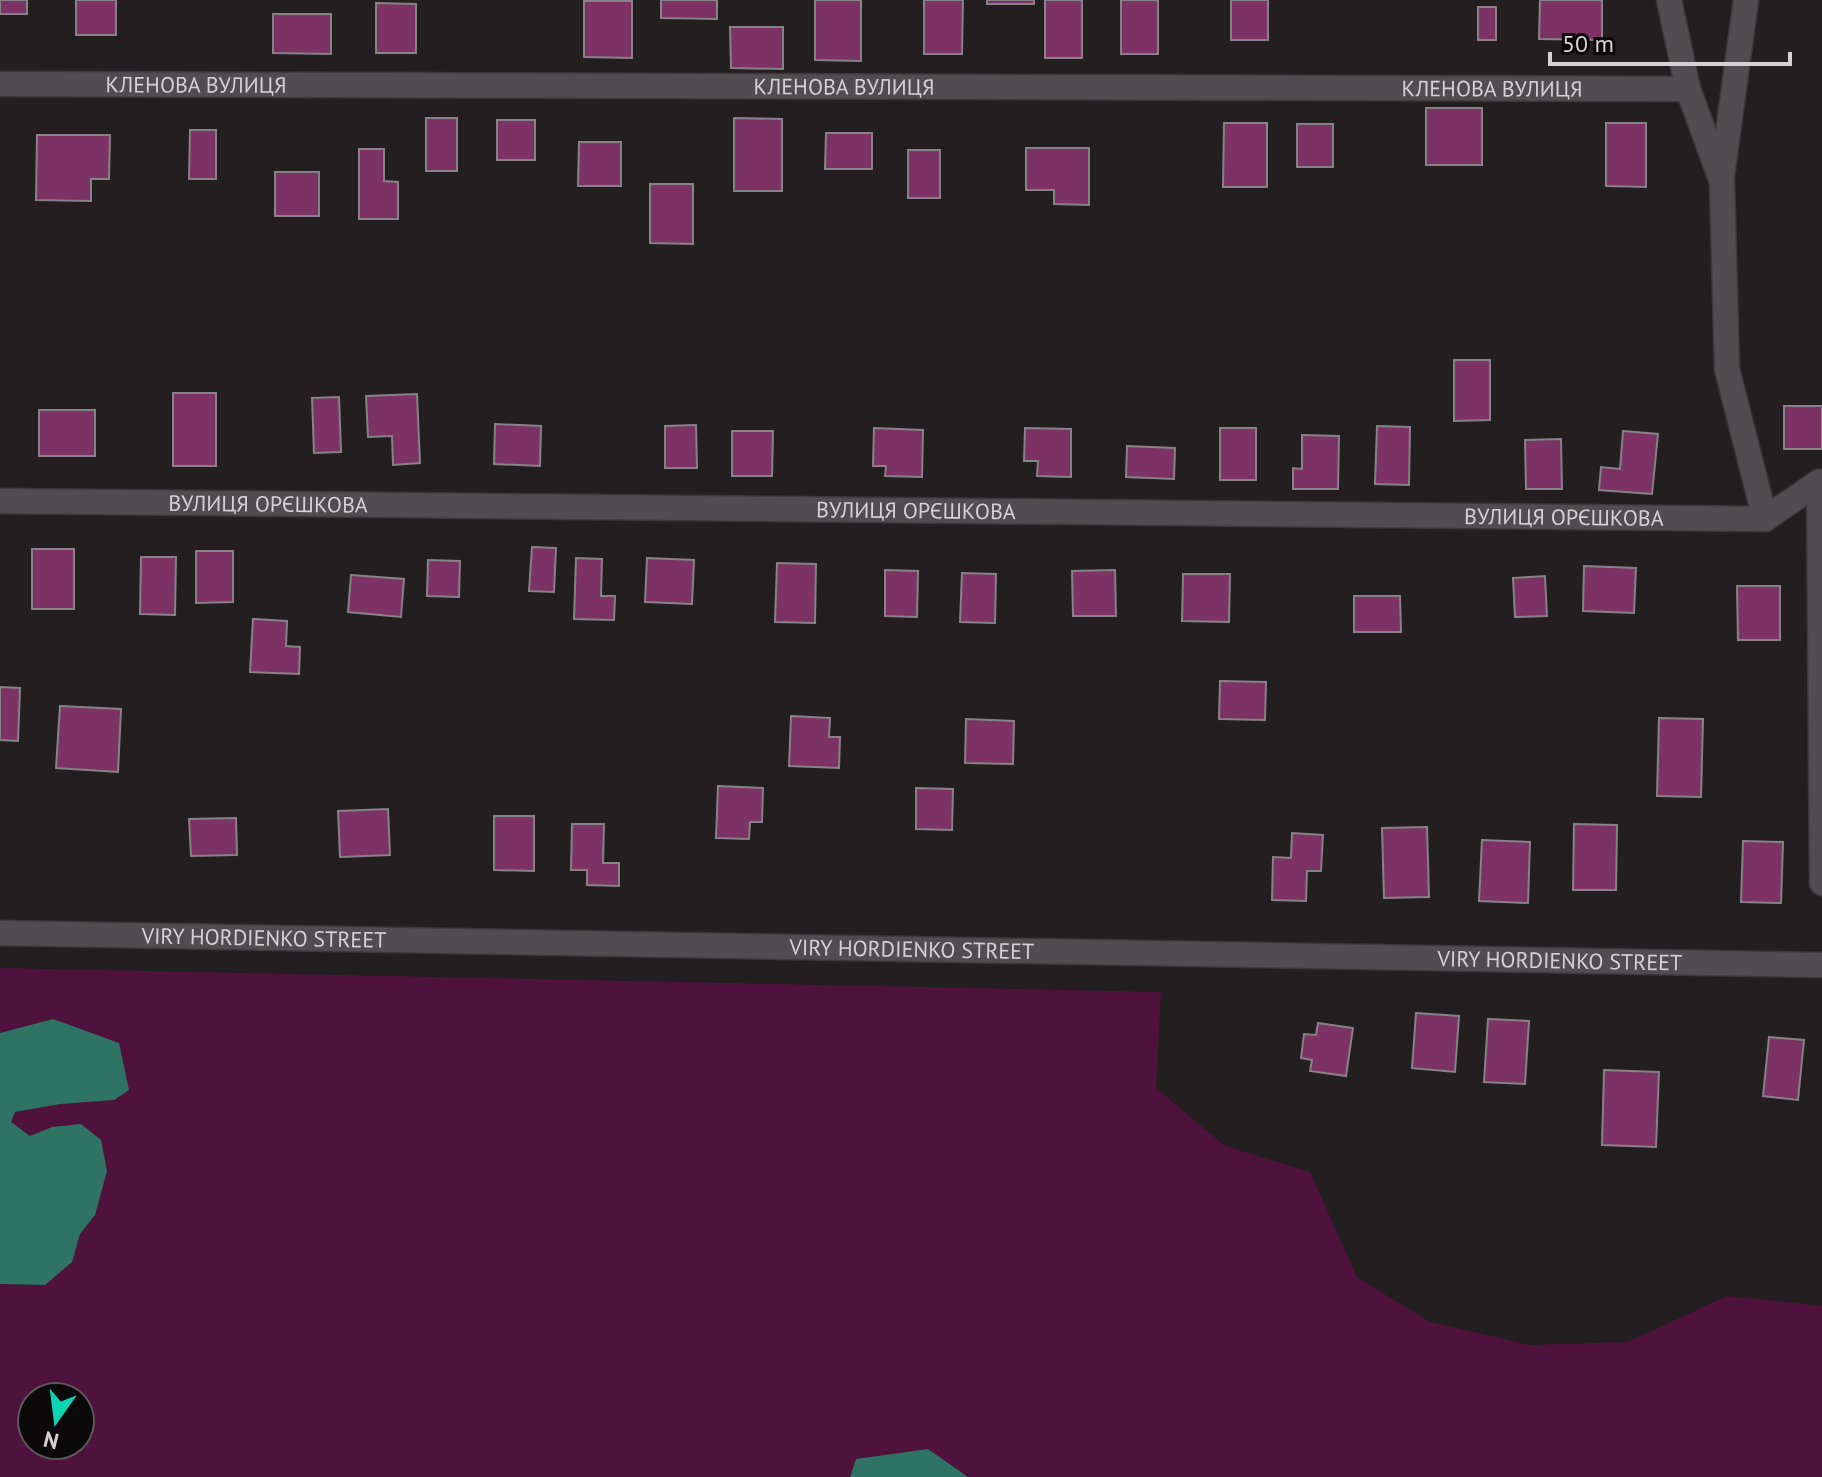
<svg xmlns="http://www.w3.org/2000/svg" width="1822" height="1477" viewBox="0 0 1822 1477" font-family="'PT Sans',sans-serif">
	<rect width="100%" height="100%" fill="#231f21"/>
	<!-- green -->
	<path fill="#4f123d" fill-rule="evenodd" d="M0 968 1161 992 1156 1088 1225 1146 1310 1172 1357 1277 1430 1322 1530 1345 1628 1342 1727 1296 1822 1306V1477H968L928 1449 856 1459 850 1477H0V1284L45 1285 71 1262 80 1234 95 1215 52 1127 30 1136 11 1122 15 1112 60 1104 53 1019 0 1033ZM32 1397H80V1445H32Z"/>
	<!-- water -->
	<g fill="#2f7364">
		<polygon points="53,1019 119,1043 129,1090 114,1100 60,1104 15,1112 11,1122 30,1136 52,1127 81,1124 101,1140 107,1171 95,1215 80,1234 72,1262 45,1285 0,1284 0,1033"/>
		<polygon points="928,1449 968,1477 850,1477 856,1459"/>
	</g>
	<!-- building -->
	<g fill="#7c3264" stroke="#878285" stroke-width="2">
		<rect x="0" y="0" width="27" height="14"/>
		<rect x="76" y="0" width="40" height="35"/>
		<polygon points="661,0 717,0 717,19 661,18"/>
		<polygon points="815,0 861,0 861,61 815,60"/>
		<polygon points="924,0 963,0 962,54 924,54"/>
		<rect x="987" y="0" width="47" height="4"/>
		<rect x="1045" y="0" width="37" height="58"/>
		<rect x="1121" y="0" width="37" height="54"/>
		<rect x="1231" y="0" width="37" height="40"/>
		<polygon points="1540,0 1602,0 1602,40 1539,39"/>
		<polygon points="584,1 632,1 632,58 584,57"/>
		<polygon points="376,3 416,4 416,53 376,53"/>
		<rect x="1478" y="7" width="18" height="33"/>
		<polygon points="273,14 331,14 331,54 273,53"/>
		<polygon points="730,27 783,27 783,69 731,68"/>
		<rect x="1426" y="108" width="56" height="57"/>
		<rect x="426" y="118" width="31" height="53"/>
		<polygon points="734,118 782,119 782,191 734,191"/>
		<rect x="497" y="120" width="38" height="40"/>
		<polygon points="1224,123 1267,123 1267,187 1223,187"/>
		<polygon points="1606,123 1646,123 1646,187 1606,186"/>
		<rect x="1297" y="124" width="36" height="43"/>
		<polygon points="190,130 216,130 216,179 189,179"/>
		<polygon points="826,133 872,133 872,169 825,169"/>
		<polygon points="37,135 110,135 109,179 91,179 91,201 36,200"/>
		<polygon points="579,142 621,142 621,186 578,186"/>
		<polygon points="1026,148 1089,148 1089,205 1054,204 1054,190 1026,190"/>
		<polygon points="359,149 384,149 384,181 398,182 398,219 359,219"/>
		<rect x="908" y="150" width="32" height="48"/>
		<rect x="275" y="172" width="44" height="44"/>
		<polygon points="650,184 693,184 693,244 650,243"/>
		<polygon points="1454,360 1490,360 1490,420 1454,421"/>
		<rect x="173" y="393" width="43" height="73"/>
		<polygon points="417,394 420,463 393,465 392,436 368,437 366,396"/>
		<polygon points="339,397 341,452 314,453 312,398"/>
		<rect x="1784" y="406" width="38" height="43"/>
		<rect x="39" y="410" width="56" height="46"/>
		<polygon points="495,424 541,426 540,466 494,464"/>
		<polygon points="696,425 697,468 665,468 665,426"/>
		<polygon points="1377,426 1410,427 1409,485 1375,484"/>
		<polygon points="874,428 923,430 922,477 885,476 886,466 873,466"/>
		<polygon points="1025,428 1071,429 1071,477 1037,476 1038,461 1024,461"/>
		<rect x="1220" y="428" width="36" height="52"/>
		<polygon points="732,431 773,431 772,476 732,476"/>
		<polygon points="1623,431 1658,434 1652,494 1599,490 1601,467 1620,469"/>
		<polygon points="1302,435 1339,436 1338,489 1293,489 1293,468 1302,469"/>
		<polygon points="1561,439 1562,489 1526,489 1525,440"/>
		<polygon points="1127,446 1175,448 1174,479 1126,477"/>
		<polygon points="532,547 556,548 554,592 529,591"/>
		<rect x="32" y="549" width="42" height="60"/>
		<polygon points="196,551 233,551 233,602 196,603"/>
		<polygon points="141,557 176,557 175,615 140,614"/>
		<polygon points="576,558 602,559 601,596 615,596 614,620 574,619"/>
		<polygon points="647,558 694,560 692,604 645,602"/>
		<polygon points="428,560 460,561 459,597 427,596"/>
		<polygon points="777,563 816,564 815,623 775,622"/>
		<polygon points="1584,566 1636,568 1634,613 1583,611"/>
		<polygon points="885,570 918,571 917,617 885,616"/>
		<polygon points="1115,570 1116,616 1073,616 1072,571"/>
		<polygon points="962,573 996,574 995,623 960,622"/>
		<polygon points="1183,574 1230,574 1229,622 1182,621"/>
		<polygon points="351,575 404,579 401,617 348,612"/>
		<polygon points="1545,576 1547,616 1515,617 1513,578"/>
		<polygon points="1737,586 1780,586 1780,640 1738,640"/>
		<polygon points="1354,596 1400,596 1401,632 1354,632"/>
		<polygon points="253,619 287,621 286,646 300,647 299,674 250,672"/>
		<polygon points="1220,681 1266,682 1265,720 1219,719"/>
		<polygon points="0,687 20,688 18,741 0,740"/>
		<polygon points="60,706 121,709 118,772 56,768"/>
		<polygon points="791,716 830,718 829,737 840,737 839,768 789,766"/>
		<polygon points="1659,718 1703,719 1701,797 1657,796"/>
		<polygon points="966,719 1014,721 1013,764 965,763"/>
		<polygon points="718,786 763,788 762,822 750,822 749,839 716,838"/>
		<polygon points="916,788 953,789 952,830 916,829"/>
		<polygon points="388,809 390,855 340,857 338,811"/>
		<polygon points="494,816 534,816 534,871 494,870"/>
		<polygon points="236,818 237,855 191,856 189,819"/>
		<polygon points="572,824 604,824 603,863 619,863 619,886 587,885 587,870 571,870"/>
		<polygon points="1574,824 1617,825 1616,890 1573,890"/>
		<polygon points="1427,827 1429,897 1384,898 1382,828"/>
		<polygon points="1292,833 1323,835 1321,871 1307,871 1306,901 1272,900 1273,857 1291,858"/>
		<polygon points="1482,840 1530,842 1528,903 1479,901"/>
		<polygon points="1743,841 1783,842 1781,903 1741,902"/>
		<polygon points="1416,1013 1459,1016 1455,1072 1412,1068"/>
		<polygon points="1488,1019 1529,1021 1525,1084 1484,1082"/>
		<polygon points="1318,1023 1353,1028 1346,1076 1310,1071 1312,1060 1301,1058 1304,1034 1316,1035"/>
		<polygon points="1769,1037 1804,1040 1798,1100 1763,1096"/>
		<polygon points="1604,1070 1659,1072 1656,1147 1602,1145"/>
	</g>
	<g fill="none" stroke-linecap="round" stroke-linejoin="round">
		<!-- minor casing -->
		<g stroke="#3c393b" stroke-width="27">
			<g id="minor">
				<polyline points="1669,0 1688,89 1722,182 1727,369 1765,519"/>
				<path id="s1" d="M0 84 1688 89"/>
				<polyline points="1722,176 1746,0"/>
				<polyline points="1819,482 1822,883"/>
				<path id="s2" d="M0 501 1765 519 1819 482H1822"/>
				<path id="s3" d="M0 933 1822 965"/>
			</g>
		</g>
		<!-- minor -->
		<use href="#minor" stroke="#514c4f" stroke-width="24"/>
	</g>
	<g text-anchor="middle" stroke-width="6" stroke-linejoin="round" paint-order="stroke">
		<!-- street labels -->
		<g font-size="22" fill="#d4d1d3" stroke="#0b090a">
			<text dy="8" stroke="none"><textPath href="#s1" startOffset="196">КЛЕНОВА ВУЛИЦЯ</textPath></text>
			<text dy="8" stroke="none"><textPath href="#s1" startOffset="844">КЛЕНОВА ВУЛИЦЯ</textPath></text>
			<text dy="8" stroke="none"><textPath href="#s1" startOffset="1492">КЛЕНОВА ВУЛИЦЯ</textPath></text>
			<text dy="8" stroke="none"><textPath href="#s2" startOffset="268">ВУЛИЦЯ ОРЄШКОВА</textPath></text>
			<text dy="8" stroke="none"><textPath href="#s2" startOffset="916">ВУЛИЦЯ ОРЄШКОВА</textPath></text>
			<text dy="8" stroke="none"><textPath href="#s2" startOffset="1564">ВУЛИЦЯ ОРЄШКОВА</textPath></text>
			<text dy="8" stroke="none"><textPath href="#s3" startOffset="264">VIRY HORDIENKO STREET</textPath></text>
			<text dy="8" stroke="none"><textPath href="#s3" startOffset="912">VIRY HORDIENKO STREET</textPath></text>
			<text dy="8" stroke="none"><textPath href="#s3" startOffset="1560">VIRY HORDIENKO STREET</textPath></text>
		</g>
	</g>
	<!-- north arrow -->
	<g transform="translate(56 1421) rotate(194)"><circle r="38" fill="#0b090a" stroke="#5b595a" stroke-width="2"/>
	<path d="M0-6L14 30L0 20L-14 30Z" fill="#0cd5b5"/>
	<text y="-12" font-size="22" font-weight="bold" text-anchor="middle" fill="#d4d1d3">N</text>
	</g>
	<!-- scale -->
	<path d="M1550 52v12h240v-12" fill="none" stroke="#d4d1d3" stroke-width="4"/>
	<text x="1562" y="52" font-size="24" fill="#d4d1d3" stroke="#0b090a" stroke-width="6" paint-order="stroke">50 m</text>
</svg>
